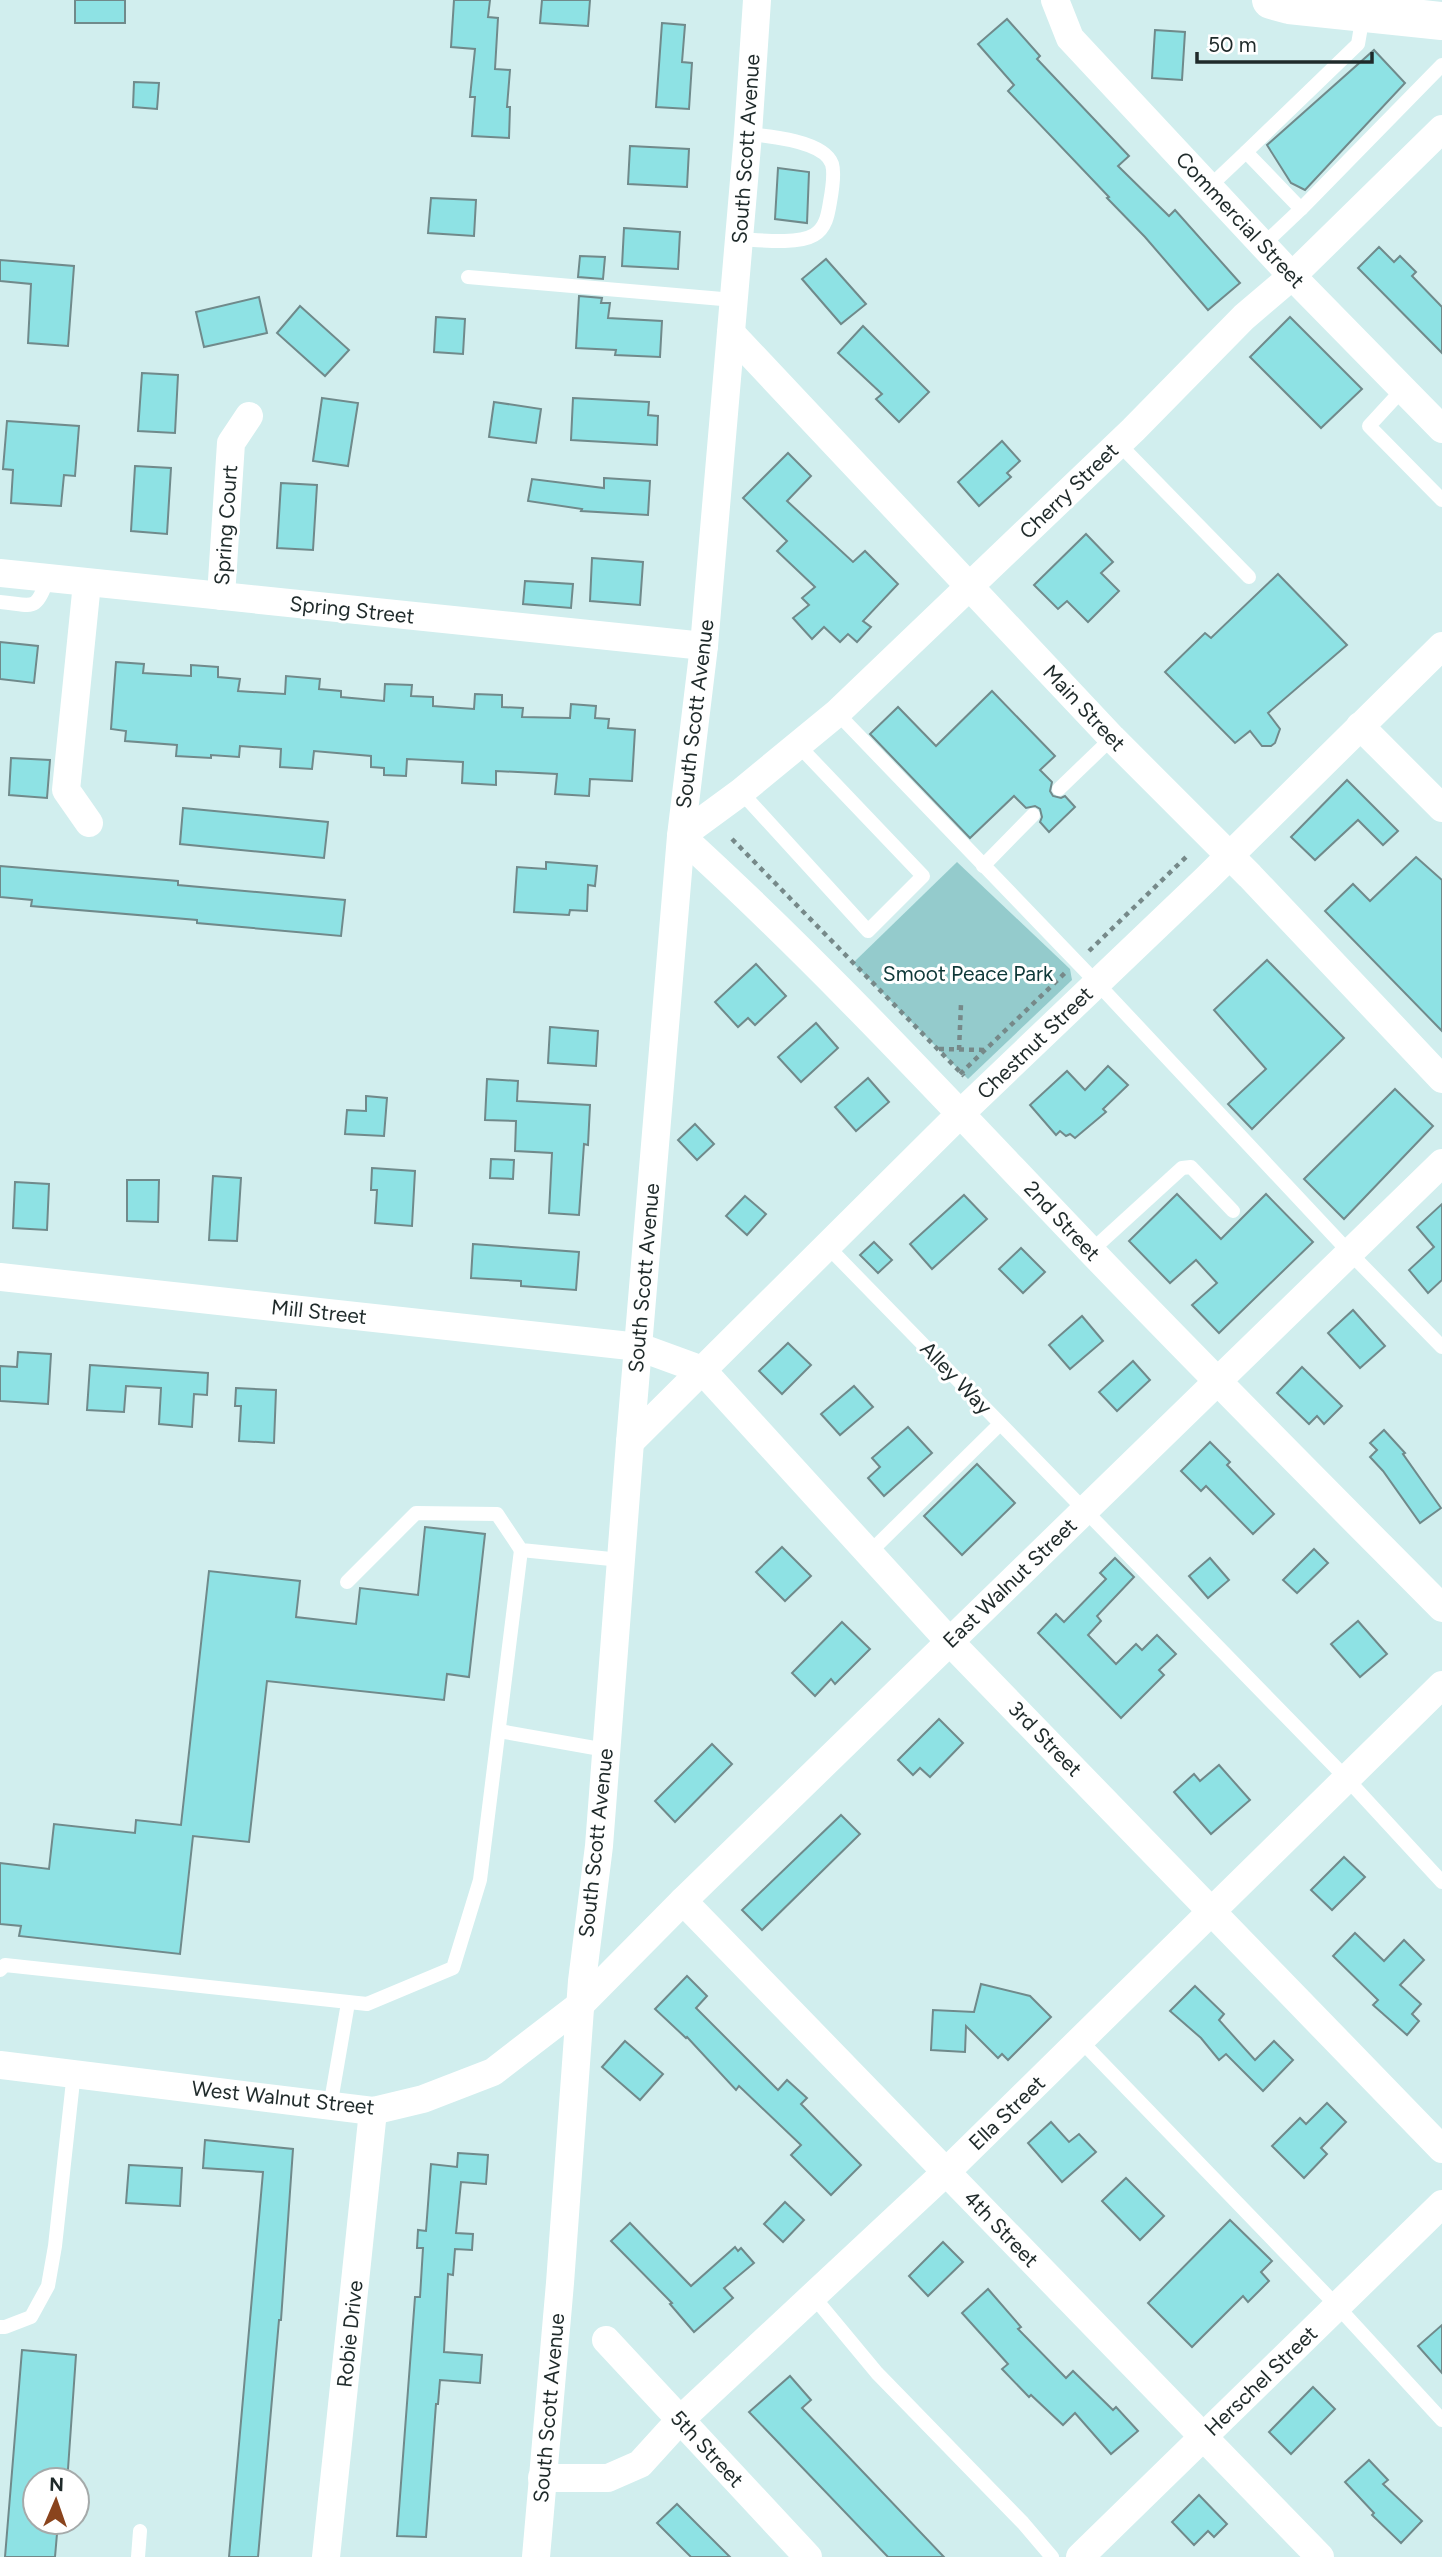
<svg xmlns="http://www.w3.org/2000/svg" width="1442" height="2557" viewBox="0 0 1442 2557" font-family="Figtree,sans-serif">
	<rect width="100%" height="100%" fill="#d1eeee"/>
	<!-- green -->
	<polygon fill="#94cbcc" points="957,862 1070,969 1072,980 968,1079 853,963"/>
	<!-- building -->
	<g fill="#8ee2e4" stroke="#708a8b" stroke-width="2">
		<rect x="75" y="0" width="50" height="23"/>
		<polygon points="454,0 490,0 488,17 498,18 495,69 510,70 507,107 510,107 509,138 472,136 475,97 470,97 475,49 451,47"/>
		<polygon points="542,0 590,0 588,26 540,23"/>
		<polygon points="1007,19 1040,56 1037,59 1129,156 1118,166 1169,216 1175,210 1240,283 1208,310 1145,237 1107,198 1109,197 1008,91 1014,85 978,44"/>
		<polygon points="662,23 685,25 682,62 692,63 689,109 656,107"/>
		<polygon points="1155,30 1185,32 1182,80 1152,78"/>
		<polygon points="1374,50 1405,83 1305,190 1291,183 1267,145"/>
		<polygon points="134,82 159,83 157,109 133,107"/>
		<polygon points="630,146 689,149 687,187 628,184"/>
		<polygon points="778,168 809,172 807,223 775,219"/>
		<polygon points="431,198 476,200 474,236 428,233"/>
		<polygon points="624,228 680,232 678,269 622,266"/>
		<polygon points="1379,247 1394,262 1400,256 1416,272 1412,276 1442,307 1442,353 1358,268"/>
		<polygon points="580,256 605,257 603,279 578,277"/>
		<polygon points="826,259 866,304 841,324 802,279"/>
		<polygon points="0,260 74,266 68,346 28,343 31,284 0,281"/>
		<polygon points="579,296 602,298 601,303 610,303 608,318 662,321 660,357 615,355 616,350 576,348"/>
		<polygon points="259,297 267,333 204,347 196,312"/>
		<polygon points="300,306 349,350 325,376 277,333"/>
		<polygon points="436,317 465,319 463,354 434,352"/>
		<polygon points="1290,317 1362,389 1321,428 1250,357"/>
		<polygon points="863,326 929,392 899,422 876,399 882,394 838,353"/>
		<polygon points="142,373 178,375 175,433 138,431"/>
		<polygon points="322,398 358,403 348,466 313,461"/>
		<polygon points="573,398 649,402 648,415 658,416 657,445 571,440"/>
		<polygon points="494,402 541,409 536,443 489,437"/>
		<polygon points="7,421 79,426 75,476 64,475 61,506 11,503 13,470 3,469"/>
		<polygon points="1002,441 1020,461 1007,473 1011,477 979,506 958,482"/>
		<polygon points="788,453 811,476 787,501 853,562 865,551 898,584 863,621 871,627 857,642 848,634 840,642 824,627 812,639 793,618 809,605 802,598 815,587 777,551 787,541 743,498"/>
		<polygon points="135,466 171,468 167,534 131,531"/>
		<polygon points="604,478 650,481 648,515 581,511 582,509 528,501 532,479 604,488"/>
		<polygon points="281,483 317,485 313,550 277,548"/>
		<polygon points="1086,534 1113,562 1101,573 1119,591 1088,622 1067,601 1058,609 1034,585"/>
		<polygon points="592,558 643,562 640,605 590,601"/>
		<polygon points="1278,574 1347,645 1268,713 1280,729 1275,743 1271,746 1262,746 1250,731 1235,743 1165,672 1205,633 1211,638"/>
		<polygon points="525,581 573,584 571,608 523,604"/>
		<polygon points="0,642 38,646 34,683 0,679"/>
		<polygon points="116,662 144,664 143,673 191,676 191,665 218,667 218,677 240,679 238,691 285,694 286,676 320,679 319,689 341,691 341,697 384,701 385,684 412,685 411,696 433,697 433,706 474,709 475,694 502,695 502,707 523,708 522,717 570,718 571,704 596,706 595,718 609,719 608,728 635,730 632,781 590,779 589,796 555,794 557,774 496,771 496,785 462,783 463,762 407,759 406,776 384,775 384,768 371,767 371,756 314,751 312,769 280,767 281,749 240,746 239,757 211,755 211,758 176,756 177,745 125,741 126,731 111,729"/>
		<polygon points="992,691 1055,756 1040,770 1052,782 1050,791 1053,796 1061,798 1065,796 1075,807 1049,832 1040,822 1042,817 1040,809 1035,806 1026,808 1014,796 970,838 870,734 898,707 936,746"/>
		<polygon points="11,758 50,760 47,798 9,795"/>
		<polygon points="1347,780 1398,831 1383,845 1358,820 1315,860 1291,837"/>
		<polygon points="183,808 328,822 324,858 180,844"/>
		<polygon points="1416,857 1442,880 1442,1031 1325,911 1353,884 1370,901"/>
		<polygon points="546,862 597,866 595,886 588,885 587,911 570,910 569,915 514,912 517,867 546,869"/>
		<polygon points="0,866 178,881 178,885 345,900 341,936 197,923 197,920 31,906 32,900 0,897"/>
		<polygon points="1267,960 1344,1038 1252,1129 1228,1104 1266,1069 1214,1010"/>
		<polygon points="756,964 786,996 755,1025 748,1018 738,1027 715,1002"/>
		<polygon points="816,1023 838,1048 801,1082 778,1057"/>
		<polygon points="550,1027 598,1031 596,1066 548,1063"/>
		<polygon points="1108,1066 1128,1085 1103,1109 1106,1112 1075,1138 1070,1134 1066,1136 1060,1131 1056,1135 1030,1105 1067,1071 1085,1090"/>
		<polygon points="868,1078 889,1102 856,1131 835,1107"/>
		<polygon points="487,1079 518,1081 517,1101 590,1105 588,1145 584,1144 579,1215 549,1213 552,1153 515,1151 516,1121 485,1120"/>
		<polygon points="1395,1089 1433,1126 1344,1219 1304,1179"/>
		<polygon points="366,1096 387,1098 384,1136 345,1134 347,1110 366,1111"/>
		<polygon points="695,1124 714,1144 697,1160 678,1140"/>
		<polygon points="491,1159 514,1160 513,1179 490,1178"/>
		<polygon points="372,1168 415,1171 412,1226 375,1223 377,1190 371,1190"/>
		<polygon points="213,1176 241,1178 237,1241 209,1240"/>
		<polygon points="127,1180 159,1180 158,1222 127,1221"/>
		<polygon points="15,1182 49,1184 47,1230 13,1228"/>
		<polygon points="1177,1194 1221,1239 1266,1194 1313,1242 1219,1333 1192,1305 1217,1283 1196,1260 1170,1283 1129,1241"/>
		<polygon points="964,1195 987,1219 932,1269 910,1244"/>
		<polygon points="745,1196 766,1214 747,1235 726,1216"/>
		<polygon points="1442,1204 1442,1280 1428,1293 1409,1270 1434,1247 1417,1227"/>
		<polygon points="874,1242 892,1260 878,1273 860,1255"/>
		<polygon points="473,1244 579,1252 576,1290 521,1286 521,1281 471,1278"/>
		<polygon points="1021,1248 1045,1272 1023,1293 999,1269"/>
		<polygon points="1353,1310 1385,1346 1360,1368 1328,1333"/>
		<polygon points="1082,1316 1103,1341 1070,1369 1049,1345"/>
		<polygon points="788,1343 811,1365 782,1394 759,1371"/>
		<polygon points="18,1352 51,1354 48,1404 0,1401 0,1366 17,1367"/>
		<polygon points="1133,1361 1150,1380 1117,1411 1099,1392"/>
		<polygon points="90,1365 208,1373 207,1395 194,1394 192,1427 159,1424 161,1388 126,1386 124,1412 87,1410"/>
		<polygon points="1302,1367 1342,1406 1324,1424 1317,1416 1309,1424 1277,1393"/>
		<polygon points="854,1386 873,1407 840,1435 821,1414"/>
		<polygon points="236,1388 276,1390 274,1443 239,1441 241,1406 235,1406"/>
		<polygon points="908,1427 932,1453 884,1496 868,1478 880,1467 872,1458"/>
		<polygon points="1384,1430 1405,1453 1403,1454 1441,1508 1420,1523 1383,1471 1370,1457 1377,1450 1370,1443"/>
		<polygon points="1210,1442 1230,1462 1227,1465 1274,1514 1253,1534 1206,1486 1201,1491 1181,1471"/>
		<polygon points="977,1464 1015,1503 962,1555 924,1516"/>
		<polygon points="425,1527 485,1534 469,1677 447,1674 444,1700 267,1681 249,1842 193,1836 180,1954 19,1936 21,1926 0,1924 0,1863 49,1869 54,1824 135,1833 136,1820 181,1825 209,1571 300,1581 296,1617 356,1624 360,1588 418,1595"/>
		<polygon points="782,1547 811,1576 785,1601 756,1572"/>
		<polygon points="1314,1549 1328,1563 1297,1593 1283,1580"/>
		<polygon points="1115,1558 1134,1577 1097,1616 1101,1621 1088,1635 1116,1664 1136,1644 1142,1650 1157,1635 1176,1654 1159,1670 1164,1675 1121,1718 1038,1633 1056,1614 1064,1622 1106,1579 1100,1573"/>
		<polygon points="1210,1558 1229,1580 1208,1598 1189,1576"/>
		<polygon points="1358,1621 1387,1654 1360,1677 1331,1644"/>
		<polygon points="842,1622 870,1649 835,1684 831,1679 815,1696 792,1673"/>
		<polygon points="939,1719 963,1743 930,1777 920,1768 913,1775 898,1760"/>
		<polygon points="712,1744 732,1764 675,1822 655,1801"/>
		<polygon points="1219,1765 1250,1800 1211,1834 1174,1792 1194,1774 1200,1781"/>
		<polygon points="841,1815 860,1834 762,1930 742,1910"/>
		<polygon points="1344,1857 1365,1877 1332,1910 1311,1890"/>
		<polygon points="1355,1933 1384,1961 1404,1940 1424,1960 1400,1985 1421,2004 1412,2014 1419,2021 1407,2035 1373,2005 1378,2000 1333,1956"/>
		<polygon points="687,1976 707,1996 696,2008 778,2090 787,2080 807,2098 801,2104 861,2165 831,2195 791,2155 801,2145 739,2086 736,2090 687,2037 686,2038 655,2009"/>
		<polygon points="981,1984 1030,1996 1051,2017 1008,2060 1002,2054 998,2058 966,2026 965,2052 931,2050 933,2010 974,2012"/>
		<polygon points="1195,1986 1224,2014 1219,2020 1255,2060 1274,2041 1293,2060 1263,2091 1226,2054 1219,2060 1201,2038 1170,2011"/>
		<polygon points="625,2041 663,2074 640,2100 602,2067"/>
		<polygon points="1327,2103 1346,2122 1321,2148 1327,2154 1304,2178 1272,2146 1300,2118 1306,2124"/>
		<polygon points="1051,2122 1069,2142 1079,2134 1096,2152 1062,2182 1028,2143"/>
		<polygon points="205,2140 293,2149 281,2320 279,2320 258,2557 229,2557 263,2172 203,2168"/>
		<polygon points="458,2153 488,2155 486,2184 461,2182 456,2233 473,2234 472,2250 455,2249 453,2275 448,2274 444,2352 482,2355 480,2383 440,2380 438,2404 436,2404 426,2537 397,2536 415,2297 420,2297 423,2248 417,2248 418,2230 426,2231 431,2164 457,2167"/>
		<polygon points="129,2165 182,2168 180,2206 126,2203"/>
		<polygon points="1126,2178 1164,2216 1140,2240 1102,2201"/>
		<polygon points="785,2202 804,2220 783,2242 764,2224"/>
		<polygon points="1230,2220 1272,2261 1261,2272 1269,2281 1248,2302 1243,2296 1192,2347 1148,2303"/>
		<polygon points="630,2223 691,2286 735,2247 738,2251 741,2248 754,2263 724,2288 733,2298 694,2332 670,2304 672,2303 611,2241"/>
		<polygon points="943,2242 963,2262 928,2296 909,2276"/>
		<polygon points="988,2289 1021,2327 1018,2329 1066,2378 1073,2371 1113,2410 1116,2407 1138,2431 1111,2454 1075,2413 1063,2425 1031,2395 1029,2397 1002,2369 1008,2364 962,2313"/>
		<polygon points="1442,2325 1442,2373 1418,2346"/>
		<polygon points="22,2350 76,2355 68,2469 61,2475 61,2480 35,2480 35,2522 58,2522 55,2557 5,2557"/>
		<polygon points="790,2376 811,2400 802,2408 944,2557 888,2557 749,2412"/>
		<polygon points="1313,2387 1335,2409 1291,2454 1269,2432"/>
		<polygon points="1369,2460 1388,2480 1383,2484 1422,2521 1401,2543 1372,2515 1374,2513 1345,2482"/>
		<polygon points="1199,2495 1227,2524 1214,2537 1208,2531 1194,2545 1172,2522"/>
		<polygon points="677,2504 730,2557 691,2557 657,2523"/>
	</g>
	<g fill="none" stroke-linecap="round" stroke-linejoin="round">
		<!-- path -->
		<g stroke="#768989" stroke-width="4.5" stroke-dasharray="5 5" stroke-linecap="butt">
			<polyline points="732,839 964,1076"/>
			<polyline points="1089,951 1187,856"/>
			<polyline points="939,1049 985,1050"/>
			<polyline points="959,1050 961,1004"/>
			<polyline points="960,1074 1065,973"/>
		</g>
		<!-- service -->
		<g stroke="#fff" stroke-width="14">
			<polyline points="1363,15 1358,44 1246,152 1301,209 1442,65"/>
			<polyline points="1209,187 1246,152"/>
			<path d="M739 239C759 240 797 245 814 235 826 228 828 214 830 202 832 191 835 174 832 164 824 141 769 136 748 134"/>
			<polyline points="1263,245 1301,209"/>
			<polyline points="468,277 734,300"/>
			<polyline points="1403,389 1369,426 1442,500"/>
			<polyline points="1119,444 1249,577"/>
			<path d="M0 602C34 605 35 613 48 578"/>
			<polyline points="837,713 1097,983 1350,1253 1442,1347"/>
			<polyline points="1059,789 1112,738"/>
			<polyline points="741,792 868,931 923,876 798,745"/>
			<polyline points="983,866 1033,815"/>
			<polyline points="827,1246 1347,1779 1442,1882"/>
			<polyline points="1091,1251 1182,1168 1191,1167 1233,1211"/>
			<polyline points="869,1553 1000,1424"/>
			<polyline points="347,1582 416,1513 497,1514 521,1550 621,1560"/>
			<polyline points="499,1731 606,1750"/>
			<polyline points="0,1970 5,1965 367,2004 453,1968 480,1880 521,1550"/>
			<polyline points="1081,2041 1337,2306 1442,2420"/>
			<polyline points="330,2107 348,2003"/>
			<polyline points="813,2296 877,2373 1023,2523 1052,2557"/>
			<polyline points="0,2327 5,2327 31,2317 48,2286 55,2246 74,2072"/>
			<polyline points="138,2557 140,2531"/>
		</g>
		<!-- minor -->
		<g stroke="#fff" stroke-width="28">
			<polyline points="1055,0 1070,38 1292,276 1442,429"/>
			<path d="M1442 129 1292 276 1244 317 1133 430 837 713 741 792 681 836C824 966 956 1110 1090 1250 1206 1371 1324 1489 1442 1608"/>
			<polyline points="731,333 1112,738 1250,876 1442,1079"/>
			<polyline points="0,573 704,646"/>
			<polyline points="87,583 66,790 89,823"/>
			<polyline points="221,596 231,443 249,416"/>
			<polyline points="1360,726 1442,808"/>
			<polyline points="0,1277 639,1347 702,1370 950,1642 1442,2149"/>
			<polyline points="630,1442 961,1113 1206,879 1442,646"/>
			<polyline points="683,1901 1320,2557"/>
			<polyline points="0,2065 373,2111 423,2099 493,2072 580,2005 683,1901 1442,1163"/>
			<polyline points="606,2340 808,2557"/>
			<polyline points="542,2478 608,2478 640,2464 680,2420 946,2172 1442,1685"/>
			<polyline points="326,2557 373,2111"/>
			<polyline points="536,2557 560,2283 582,1981 599,1846 630,1442 681,836 704,646 748,134 757,0"/>
			<polyline points="1080,2557 1442,2204"/>
		</g>
		<!-- secondary -->
		<polyline stroke="#fff" stroke-width="38" points="1271,0 1289,5 1442,21"/>
	</g>
	<g text-anchor="middle" stroke-width="6" stroke-linejoin="round" paint-order="stroke">
		<!-- street labels -->
		<g font-size="21" fill="#1f2a2a" stroke="#fff">
			<text transform="translate(746 149) rotate(-86)" y="7">South Scott Avenue</text>
			<text transform="translate(1240 220) rotate(47)" y="7">Commercial Street</text>
			<text transform="translate(1069 491) rotate(-44)" y="7">Cherry Street</text>
			<text transform="translate(226 525) rotate(-86)" y="7">Spring Court</text>
			<text transform="translate(352 610) rotate(6)" y="7">Spring Street</text>
			<text transform="translate(1084 708) rotate(47)" y="7">Main Street</text>
			<text transform="translate(695 714) rotate(-83)" y="7">South Scott Avenue</text>
			<text transform="translate(1035 1043) rotate(-44)" y="7">Chestnut Street</text>
			<text transform="translate(1062 1221) rotate(47)" y="7">2nd Street</text>
			<text transform="translate(644 1278) rotate(-85)" y="7">South Scott Avenue</text>
			<text transform="translate(319 1312) rotate(6)" y="7">Mill Street</text>
			<text transform="translate(956 1378) rotate(46)" y="7">Alley Way</text>
			<text transform="translate(1010 1583) rotate(-44)" y="7">East Walnut Street</text>
			<text transform="translate(1045 1739) rotate(46)" y="7">3rd Street</text>
			<text transform="translate(596 1843) rotate(-84)" y="7">South Scott Avenue</text>
			<text transform="translate(283 2098) rotate(6)" y="7">West Walnut Street</text>
			<text transform="translate(1007 2113) rotate(-44)" y="7">Ella Street</text>
			<text transform="translate(1001 2229) rotate(46)" y="7">4th Street</text>
			<text transform="translate(350 2334) rotate(-84)" y="7">Robie Drive</text>
			<text transform="translate(1261 2381) rotate(-44)" y="7">Herschel Street</text>
			<text transform="translate(549 2408) rotate(-85)" y="7">South Scott Avenue</text>
			<text transform="translate(707 2449) rotate(47)" y="7">5th Street</text>
		</g>
		<!-- park labels -->
		<g font-size="21" fill="#0e3838" stroke="#fff">
			<text x="968" y="981">Smoot Peace Park</text>
		</g>
	</g>
	<!-- north arrow -->
	<g transform="translate(56 2501) rotate(2)"><circle r="33" fill="#ffffff" stroke="#a5aaaa" stroke-width="2"/>
	<path d="M0-5L12 26L0 18L-12 26Z" fill="#8a441d"/>
	<text y="-10" font-size="19" font-weight="bold" text-anchor="middle" fill="#1f2a2a">N</text>
	</g>
	<!-- scale -->
	<path d="M1197 52v10h175v-10" fill="none" stroke="#1f2a2a" stroke-width="3.5"/>
	<text x="1208" y="52" font-size="21" fill="#1f2a2a" stroke="#ffffff" stroke-width="5" paint-order="stroke">50 m</text>
</svg>
